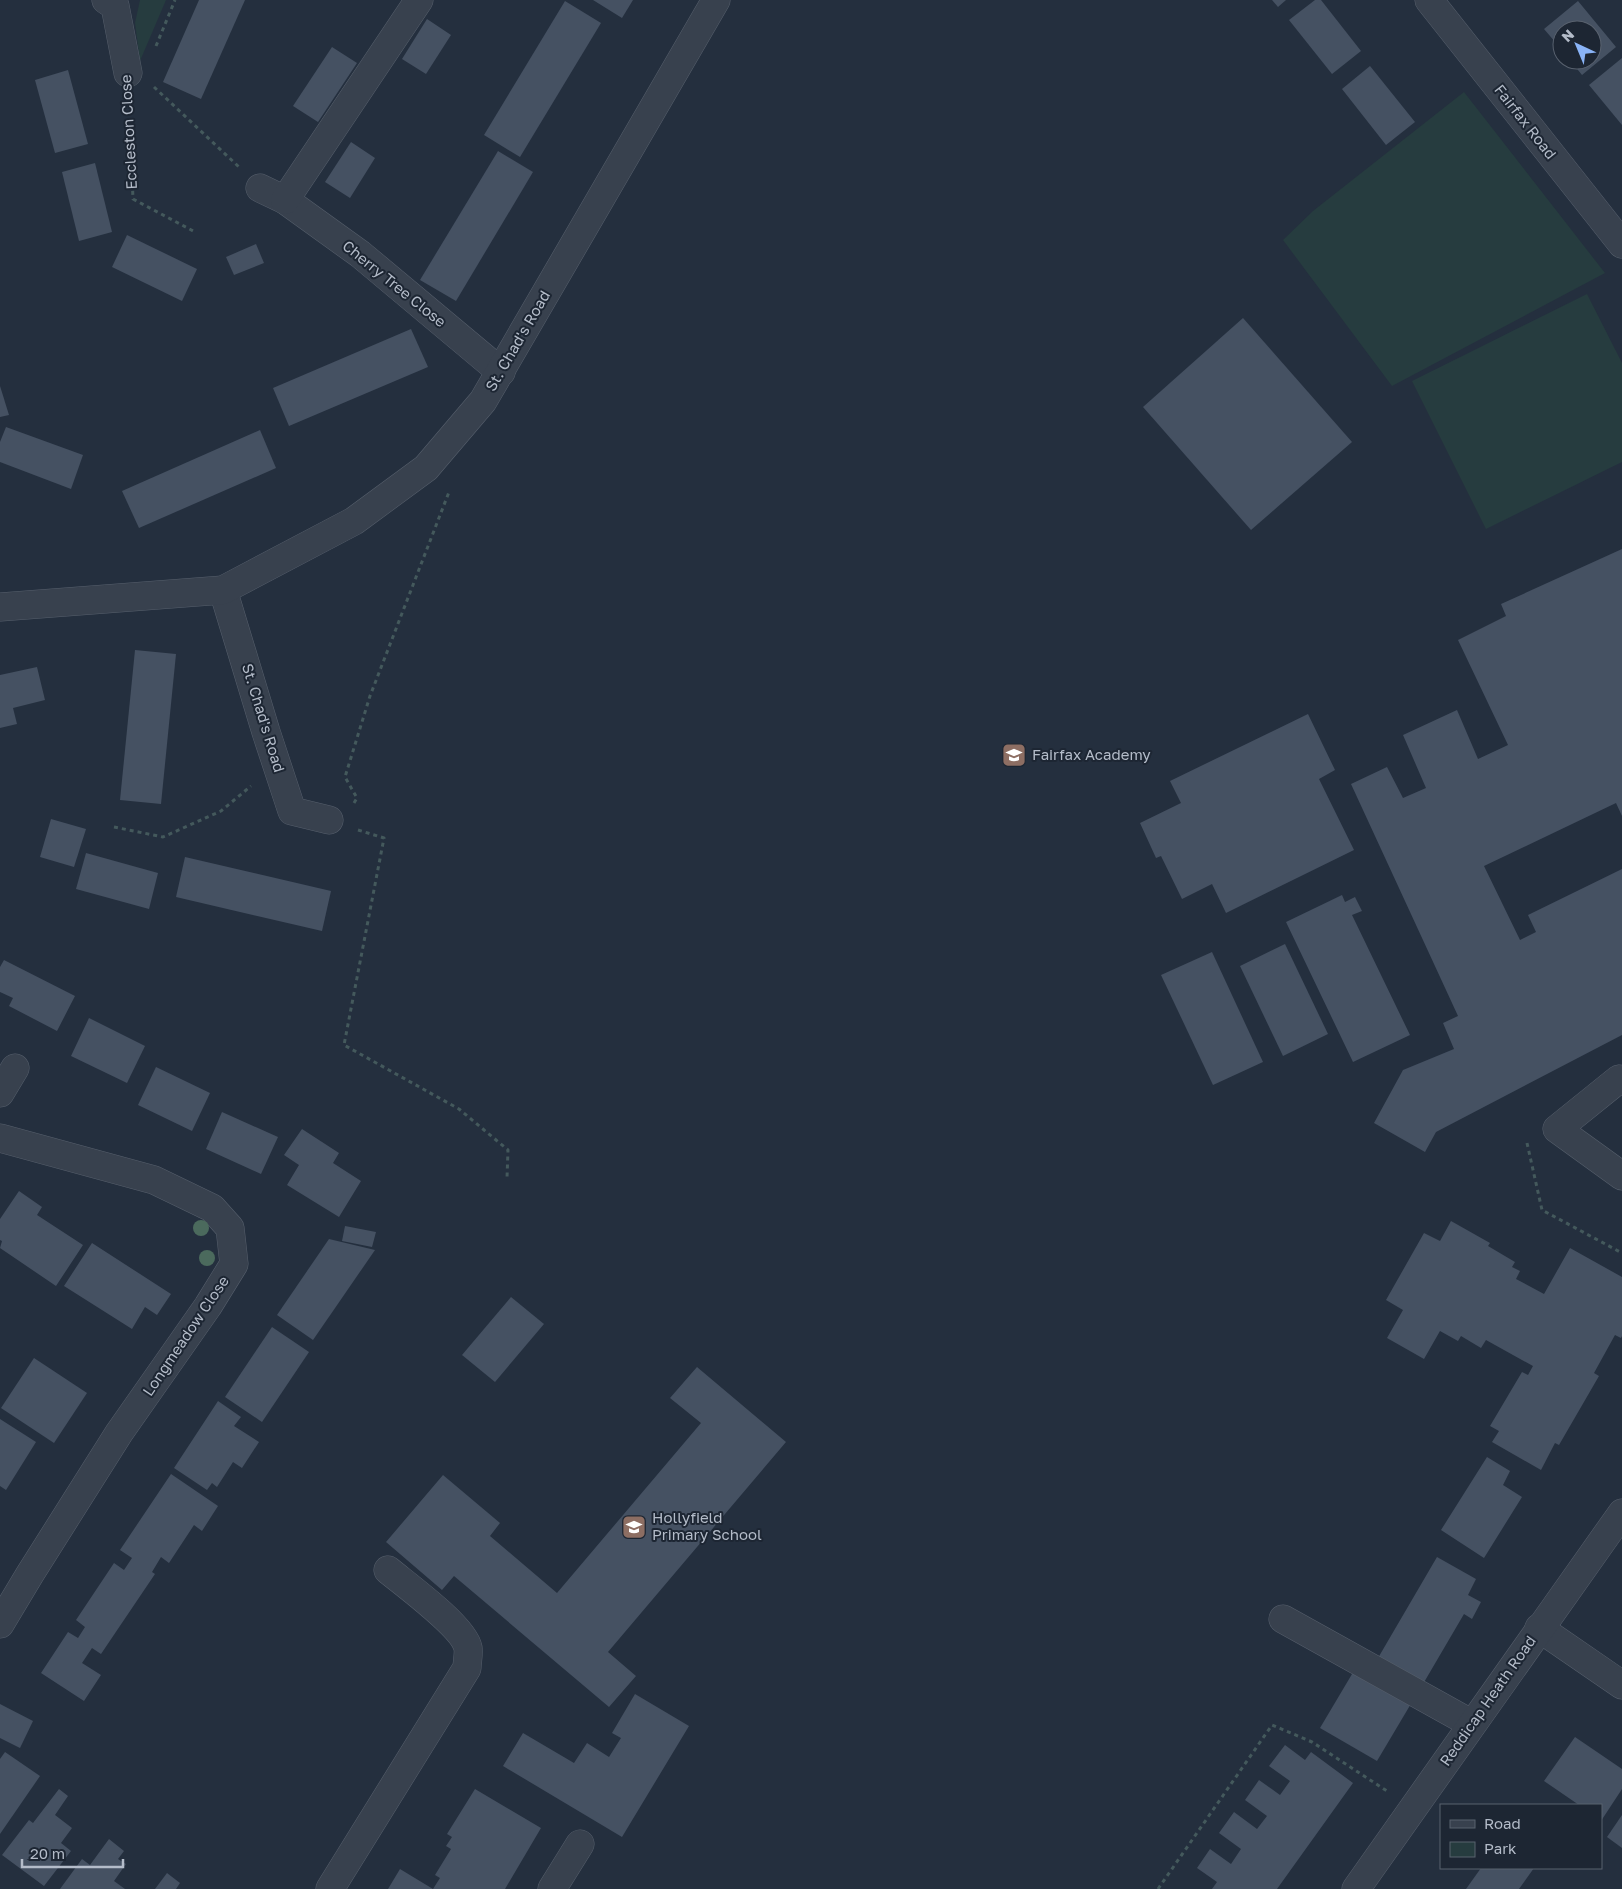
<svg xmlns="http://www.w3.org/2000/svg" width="1622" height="1889" viewBox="0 0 1622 1889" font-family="'Golos Text',sans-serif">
	<rect width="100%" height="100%" fill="#242f3e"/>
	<!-- green -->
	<g fill="#263c3f">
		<polygon points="140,0 166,0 140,61 135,23"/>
		<polygon points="1464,92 1605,273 1392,386 1283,240 1313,211"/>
		<polygon points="1587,294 1622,363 1622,462 1486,529 1412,381"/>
	</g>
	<!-- building -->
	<g fill="#455162">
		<polygon points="199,0 245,0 201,99 163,82"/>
		<polygon points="593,0 633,0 622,18"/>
		<polygon points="1272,0 1286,0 1278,7"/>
		<polygon points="1315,0 1321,0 1361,51 1332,74 1289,20"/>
		<polygon points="565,1 601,23 520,157 484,135"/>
		<polygon points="1578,1 1616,47 1582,75 1570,60 1592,60 1592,30 1562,30 1562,50 1544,29"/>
		<polygon points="427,19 451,35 426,74 402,59"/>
		<polygon points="332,47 357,63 318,122 293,106"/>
		<polygon points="1622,58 1622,125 1589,85"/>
		<polygon points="1370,66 1415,122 1386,145 1342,89"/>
		<polygon points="68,70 88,144 55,153 35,80"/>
		<polygon points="351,142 375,158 350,198 325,182"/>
		<polygon points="498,151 533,172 456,301 420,280"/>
		<polygon points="95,163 112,232 79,241 62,172"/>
		<polygon points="127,235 197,269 182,301 112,267"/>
		<polygon points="256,244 264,263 234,275 226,257"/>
		<polygon points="1243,318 1352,442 1251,530 1143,407"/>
		<polygon points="411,329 428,367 289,426 273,388"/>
		<polygon points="0,386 9,415 0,417"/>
		<polygon points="6,427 83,455 71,489 0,462 0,442"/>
		<polygon points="260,430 276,468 139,528 122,491"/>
		<polygon points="1622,549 1622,816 1616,803 1484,866 1520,940 1536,932 1528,915 1622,869 1622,1035 1436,1132 1425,1152 1374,1123 1403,1070 1454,1049 1443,1023 1458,1016 1351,784 1387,767 1403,798 1426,788 1403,735 1457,710 1478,759 1508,745 1458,640 1506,616 1501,604"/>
		<polygon points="135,650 176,654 161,804 120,800"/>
		<polygon points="37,667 45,700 13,708 17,724 0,728 0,675"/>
		<polygon points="1308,714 1335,770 1319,779 1354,850 1226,913 1212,884 1182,899 1161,856 1156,858 1140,823 1181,803 1170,781"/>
		<polygon points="51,819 86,829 74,867 40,857"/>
		<polygon points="86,853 158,873 149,909 76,889"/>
		<polygon points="185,857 331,891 322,931 176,897"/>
		<polygon points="1342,895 1345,902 1355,897 1362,911 1352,915 1410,1035 1353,1062 1286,922"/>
		<polygon points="1285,944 1328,1034 1283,1056 1240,966"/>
		<polygon points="1212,952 1263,1062 1213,1085 1161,975"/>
		<polygon points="4,960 75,996 57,1031 9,1006 13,998 0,992 0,967"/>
		<polygon points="89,1018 145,1046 127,1083 71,1056"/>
		<polygon points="156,1067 210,1093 192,1131 138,1105"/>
		<polygon points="222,1112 278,1137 261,1174 206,1149"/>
		<polygon points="302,1129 339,1153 333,1163 361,1181 339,1217 287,1185 299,1165 284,1155"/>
		<polygon points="19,1191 42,1207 37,1215 83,1245 56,1286 0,1248 2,1241 0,1240 0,1219"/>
		<polygon points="1451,1221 1490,1243 1488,1246 1515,1262 1512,1267 1520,1271 1516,1279 1544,1294 1570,1248 1622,1277 1622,1336 1621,1338 1615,1335 1594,1373 1599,1376 1559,1445 1555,1443 1541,1470 1492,1442 1499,1431 1490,1426 1522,1372 1528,1375 1533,1366 1486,1340 1481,1348 1461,1336 1458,1341 1440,1331 1424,1359 1387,1338 1403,1310 1386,1300 1424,1233 1440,1241"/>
		<polygon points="345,1226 376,1232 372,1247 342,1241"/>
		<polygon points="329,1239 375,1250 313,1340 277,1315"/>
		<polygon points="92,1243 171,1294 157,1315 145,1307 132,1329 64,1286"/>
		<polygon points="511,1297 544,1324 495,1382 462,1355"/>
		<polygon points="272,1327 309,1352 262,1422 225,1397"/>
		<polygon points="34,1358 87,1393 54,1443 1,1408"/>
		<polygon points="697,1367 786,1442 608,1652 636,1676 609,1707 454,1576 442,1590 386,1542 443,1475 500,1523 490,1536 557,1593 701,1423 670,1398"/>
		<polygon points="218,1401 241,1417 234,1426 259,1442 242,1468 233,1462 217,1487 212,1483 207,1490 174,1468"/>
		<polygon points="0,1419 36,1442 6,1490 0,1486"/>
		<polygon points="1487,1457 1510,1471 1503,1485 1522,1497 1484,1558 1441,1530"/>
		<polygon points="171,1474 218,1506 202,1531 194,1525 169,1563 161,1557 152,1572 155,1574 101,1654 92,1648 82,1663 101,1675 84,1701 41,1673 68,1632 78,1638 85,1627 76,1620 114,1563 124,1570 132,1558 120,1550"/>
		<polygon points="1437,1557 1476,1579 1468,1595 1481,1602 1472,1619 1464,1614 1423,1684 1378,1658"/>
		<polygon points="1355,1669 1412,1702 1377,1761 1320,1728"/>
		<polygon points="635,1694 689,1726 622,1837 503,1766 523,1733 574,1763 587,1743 609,1757 621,1738 612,1733"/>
		<polygon points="0,1704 33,1721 20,1748 0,1738"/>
		<polygon points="1575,1737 1622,1769 1622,1789 1601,1821 1601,1805 1579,1805 1544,1781"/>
		<polygon points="1285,1745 1305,1760 1311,1752 1353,1783 1277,1889 1212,1889 1217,1882 1197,1868 1210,1849 1231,1864 1241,1849 1219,1833 1234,1812 1257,1829 1267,1816 1245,1800 1259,1780 1280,1795 1290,1781 1269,1766"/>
		<polygon points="5,1752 40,1776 0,1834 0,1759"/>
		<polygon points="59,1789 68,1796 55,1815 72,1828 61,1843 71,1851 44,1886 2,1855 29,1820 33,1823"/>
		<polygon points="475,1789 541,1828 505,1889 388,1889 400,1869 433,1889 440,1878 435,1875 451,1849 446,1846 452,1837 447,1834"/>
		<polygon points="1622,1815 1622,1848 1607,1837"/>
		<polygon points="109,1839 124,1851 118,1859 126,1864 114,1881 125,1889 60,1889 82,1859 90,1865"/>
		<polygon points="1481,1868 1534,1868 1519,1889 1466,1889"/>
		<polygon points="167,1873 180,1883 176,1889 155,1889"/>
	</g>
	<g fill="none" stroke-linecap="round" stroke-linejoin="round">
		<!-- minor casing -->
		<g stroke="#565f6c" stroke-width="29">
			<g id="minor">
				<polyline points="106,0 115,6 128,73"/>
				<polyline points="1429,0 1622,244"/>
				<polyline points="260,188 285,200 360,254 501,372"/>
				<polyline points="285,200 419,0"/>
				<polyline points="223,590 266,732 292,811 329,820"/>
				<polyline points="0,607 223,590 354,521 426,468 483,401 716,0"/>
				<polyline points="1622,1081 1619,1079 1557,1129 1622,1176"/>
				<polyline points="0,1093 15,1068"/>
				<polyline points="0,1138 154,1180 212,1208 230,1228 234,1264 208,1306 119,1433 30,1574 0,1624"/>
				<polyline points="1283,1619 1472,1724"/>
				<polyline points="1539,1628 1622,1685"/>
				<path d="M330 1889 467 1668C467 1662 469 1654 468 1648 464 1627 406 1585 388 1570"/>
				<polyline points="552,1889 580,1844"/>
				<polyline points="1356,1889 1622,1513"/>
			</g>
		</g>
		<!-- path -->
		<g stroke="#44595c" stroke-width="3" stroke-dasharray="4 4" stroke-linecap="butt">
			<polyline points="156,46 175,0"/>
			<polyline points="154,87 239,167"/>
			<polyline points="129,103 133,199 195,232"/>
			<polyline points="354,803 357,798 345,777 370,696 449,492"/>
			<polyline points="114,827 163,837 221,811 251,786"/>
			<polyline points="358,830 384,838 344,1045 459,1109 508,1150 507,1178"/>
			<polyline points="1527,1143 1542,1210 1622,1253"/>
			<polyline points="1158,1889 1272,1725 1312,1742 1387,1791"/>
		</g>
		<!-- minor -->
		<use href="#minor" stroke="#38414e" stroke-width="28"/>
	</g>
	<!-- trees -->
	<g fill="#4b6a5d">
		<circle cx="201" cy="1228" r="8"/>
		<circle cx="207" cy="1258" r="8"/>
	</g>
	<!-- icons -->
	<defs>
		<g id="school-square" transform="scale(1.25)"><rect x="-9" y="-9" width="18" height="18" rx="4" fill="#8d6e63" stroke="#1d2633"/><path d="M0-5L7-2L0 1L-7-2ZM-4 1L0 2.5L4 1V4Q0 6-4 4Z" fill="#fff"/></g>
	</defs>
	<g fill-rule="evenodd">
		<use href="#school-square" x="1014" y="755"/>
		<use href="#school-square" x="634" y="1527"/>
	</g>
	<g text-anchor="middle" stroke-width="4" stroke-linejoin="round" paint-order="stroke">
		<!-- street labels -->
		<g font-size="15" fill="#b4bcc9" stroke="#1d2633">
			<text transform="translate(1525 122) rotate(52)" y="5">Fairfax Road</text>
			<text transform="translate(129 132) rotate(-93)" y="5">Eccleston Close</text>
			<text transform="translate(394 284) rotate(39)" y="5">Cherry Tree Close</text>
			<text transform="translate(518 341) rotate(-60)" y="5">St. Chad's Road</text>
			<text transform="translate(263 718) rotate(73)" y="5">St. Chad's Road</text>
			<text transform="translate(186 1336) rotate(-56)" y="5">Longmeadow Close</text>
			<text transform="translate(1488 1701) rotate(-55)" y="5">Reddicap Heath Road</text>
		</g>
		<!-- poi labels -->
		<g font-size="15" fill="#b4bcc9" stroke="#1d2633" text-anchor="start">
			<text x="1032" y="760">Fairfax Academy</text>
			<text x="652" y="1523">Hollyfield<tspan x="652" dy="17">Primary School</tspan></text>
		</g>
	</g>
	<!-- legend -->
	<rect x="1440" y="1804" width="162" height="65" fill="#1d2633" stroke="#59626f"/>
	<rect x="1450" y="1820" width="25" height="8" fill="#38414e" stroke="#59626f"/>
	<text x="1484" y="1829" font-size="15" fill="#b4bcc9">Road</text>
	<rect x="1450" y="1842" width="25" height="15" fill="#263c3f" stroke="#59626f"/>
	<text x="1484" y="1854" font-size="15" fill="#b4bcc9">Park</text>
	<!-- north arrow -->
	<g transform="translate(1577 45) rotate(316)"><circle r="24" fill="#1d2633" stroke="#59626f"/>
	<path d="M0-4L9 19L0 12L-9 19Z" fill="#8ab4f8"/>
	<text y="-8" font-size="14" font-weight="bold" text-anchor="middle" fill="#b4bcc9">N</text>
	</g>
	<!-- scale -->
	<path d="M22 1859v8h101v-8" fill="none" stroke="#b4bcc9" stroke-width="2.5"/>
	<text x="30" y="1859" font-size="15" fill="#b4bcc9" stroke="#1d2633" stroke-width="4" paint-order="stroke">20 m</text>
</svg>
